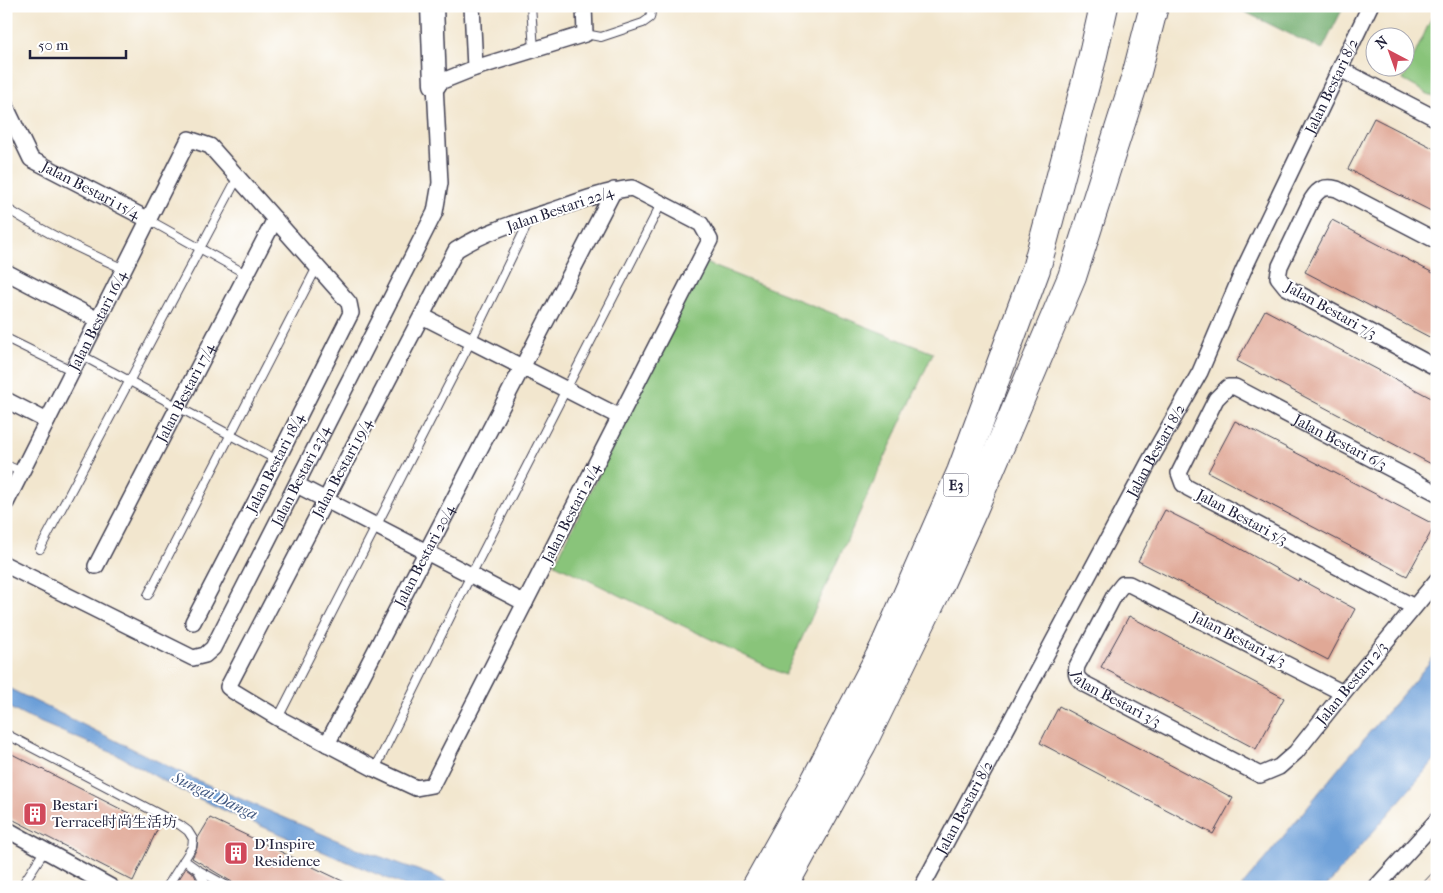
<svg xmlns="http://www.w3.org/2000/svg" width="1443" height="893" viewBox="0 0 1443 893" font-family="'IM FELL French Canon','Noto Serif SC',serif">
	<rect width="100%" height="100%" fill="#fff"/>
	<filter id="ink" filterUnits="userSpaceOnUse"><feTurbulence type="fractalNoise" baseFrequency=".02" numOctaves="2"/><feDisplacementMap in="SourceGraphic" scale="10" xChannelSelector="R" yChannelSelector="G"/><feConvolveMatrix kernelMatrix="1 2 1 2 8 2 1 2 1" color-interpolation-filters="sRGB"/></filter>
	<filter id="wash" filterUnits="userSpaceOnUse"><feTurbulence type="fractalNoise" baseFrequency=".0096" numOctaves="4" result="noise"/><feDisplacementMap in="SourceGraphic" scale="20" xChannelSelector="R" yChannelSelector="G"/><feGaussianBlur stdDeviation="1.12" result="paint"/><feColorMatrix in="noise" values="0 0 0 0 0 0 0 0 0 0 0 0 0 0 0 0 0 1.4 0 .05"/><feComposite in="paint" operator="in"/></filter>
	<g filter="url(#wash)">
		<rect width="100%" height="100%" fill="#f2e6ce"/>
		<!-- green -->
		<g fill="#89c47a" stroke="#56735a">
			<polygon points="1437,6 1437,99 1403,80"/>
			<polygon points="703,262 933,353 785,675 555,564"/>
		</g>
		<!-- forest -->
		<polygon fill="#6eaa6a" stroke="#486652" points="1233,6 1344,6 1322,50"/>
		<!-- water -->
		<g fill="#6c9fd8" stroke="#47608a">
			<path d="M1437 653V757L1326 887H1241C1276 847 1309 804 1343 763 1374 726 1407 691 1437 653Z"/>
			<polygon points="6,687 192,778 348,845 434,876 456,887 408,887 232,814 174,787 120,756 25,716 6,706"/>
		</g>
		<g id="blocks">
			<!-- building -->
			<g fill="#e0a896">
				<polygon points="1374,118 1437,150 1437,214 1348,169"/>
				<polygon points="1332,220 1437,275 1437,341 1305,272"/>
				<polygon points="1265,310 1437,401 1437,467 1237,361"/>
				<polygon points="1235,421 1435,525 1407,576 1208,472"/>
				<polygon points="1165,510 1223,539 1298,581 1299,579 1355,609 1328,660 1261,625 1260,626 1205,595 1138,561"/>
				<polygon points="1129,616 1284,698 1256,749 1101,667"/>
				<polygon points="1059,706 1233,798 1213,834 1040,743"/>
				<polygon points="6,751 158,828 133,881 6,816"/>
				<polygon points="210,818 355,887 235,887 232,882 192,858 197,848 198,838"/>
				<polygon points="186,868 194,874 200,887 174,887"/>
				<polygon points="1437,868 1437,887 1419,887"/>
			</g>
		</g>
	</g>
	<g filter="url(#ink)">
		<use href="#blocks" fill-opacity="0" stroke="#413f51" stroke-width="1"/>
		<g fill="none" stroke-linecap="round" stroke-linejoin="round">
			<!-- lane casing -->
			<g stroke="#413f51" stroke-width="10">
				<g id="lane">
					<polyline points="531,6 534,50"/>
					<polyline points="585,34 601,37 643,23 650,18 652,6"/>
					<path d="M6 208C44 232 83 251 124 269"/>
					<polyline points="149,220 246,274"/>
					<polyline points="6,338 73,371"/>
					<polyline points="81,355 277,460"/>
					<polyline points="6,465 22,472"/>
					<polyline points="40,549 238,177"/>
					<polyline points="148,595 317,267"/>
					<polyline points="278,718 471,341 530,219"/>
					<polyline points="6,734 180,825 188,831 193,839 192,847 184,860 167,887"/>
					<polyline points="375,769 471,575 661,204"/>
					<polyline points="184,860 198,870 229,887"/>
					<polyline points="199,872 207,887"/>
					<polyline points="21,887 45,850"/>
				</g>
			</g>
			<!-- street casing -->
			<g stroke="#413f51" stroke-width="18">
				<g id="street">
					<polyline points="472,6 475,68"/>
					<polyline points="1340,69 1437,119"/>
					<path id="s1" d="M6 107 31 159 149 220"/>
					<path d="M632 188 701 224 710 240 432 785 416 788 375 769 278 718 233 691 228 687 456 250C486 231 523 220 557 209 582 200 606 191 632 188Z"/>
					<path d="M1437 241 1337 189C1325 186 1319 188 1312 199L1280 266 1278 277 1286 287 1437 368"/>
					<polyline points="6,272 98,320"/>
					<polyline points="422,316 620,417"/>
					<polyline points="6,400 47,421"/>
					<polyline points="297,485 525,603"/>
					<path id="s2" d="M6 503 189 139 210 146 343 296 349 303 351 313 277 460 193 622"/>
					<path id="s3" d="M6 565 193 658 205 655 213 648 435 212 440 183 435 84 475 68 585 34 584 6"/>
					<path id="s4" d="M96 566 275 219"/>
					<path id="s5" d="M1414 607 1188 488 1183 484 1179 473 1216 399 1228 387H1235L1437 493"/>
					<path id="s6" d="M1343 693 1129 584H1123L1115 594 1077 666C1075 675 1077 678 1083 683L1260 775 1279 767 1296 752 1343 693 1437 580"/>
					<path id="s7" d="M327 744 614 190"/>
					<polyline points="6,829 111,887"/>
					<path id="s8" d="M922 887 1149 462 1200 372 1243 271 1370 6"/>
					<polyline points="1376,887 1437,820"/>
				</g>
			</g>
			<!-- secondary casing -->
			<g stroke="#413f51" stroke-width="25">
				<polyline id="secondary" points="432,6 435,84"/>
			</g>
			<!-- highway casing -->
			<g stroke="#413f51" stroke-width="30">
				<g id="highway">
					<polyline points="756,887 812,787 883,650 961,472 1036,269 1092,59 1104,6"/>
					<polyline points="783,887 862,744 936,592 973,510 1072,277 1136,76 1154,6"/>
				</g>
			</g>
			<!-- lane -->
			<use href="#lane" stroke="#fff" stroke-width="8"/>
			<!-- street -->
			<use href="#street" stroke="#fff" stroke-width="15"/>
			<!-- secondary -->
			<use href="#secondary" stroke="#fff" stroke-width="22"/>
			<!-- highway -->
			<use href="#highway" stroke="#fff" stroke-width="28"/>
		</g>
	</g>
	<!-- icons -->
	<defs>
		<g id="building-square" transform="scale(1.25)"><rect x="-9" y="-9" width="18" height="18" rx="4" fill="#d1495b" stroke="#fff"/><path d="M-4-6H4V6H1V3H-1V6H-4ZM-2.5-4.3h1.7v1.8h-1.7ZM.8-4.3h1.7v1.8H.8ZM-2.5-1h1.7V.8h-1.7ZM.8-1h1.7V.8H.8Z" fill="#fff"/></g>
	</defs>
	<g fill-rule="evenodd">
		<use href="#building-square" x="35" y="814"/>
		<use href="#building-square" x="236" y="853"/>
	</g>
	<g text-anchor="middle" stroke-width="4" stroke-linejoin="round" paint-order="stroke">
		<!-- shield labels -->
		<rect fill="#fff" stroke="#646476" stroke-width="1" x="943.5" y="473.5" width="25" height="23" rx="4"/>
		<g font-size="14" font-weight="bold" fill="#22223b">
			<text x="956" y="490">E3</text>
		</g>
		<!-- street labels -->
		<g font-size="15" fill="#22223b" stroke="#fff">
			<text dy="5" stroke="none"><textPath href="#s8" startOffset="900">Jalan Bestari 8/2</textPath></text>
			<text dy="5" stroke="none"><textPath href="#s1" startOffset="125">Jalan Bestari 15/4</textPath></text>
			<text transform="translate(560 209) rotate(-19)" y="5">Jalan Bestari 22/4</text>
			<text transform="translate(1331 310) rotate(29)" y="5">Jalan Bestari 7/3</text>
			<text dy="5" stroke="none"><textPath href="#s2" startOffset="204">Jalan Bestari 16/4</textPath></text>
			<text dy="5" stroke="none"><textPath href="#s4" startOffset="195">Jalan Bestari 17/4</textPath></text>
			<text dy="5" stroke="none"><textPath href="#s5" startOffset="499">Jalan Bestari 6/3</textPath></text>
			<text dy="5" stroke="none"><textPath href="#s8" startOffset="495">Jalan Bestari 8/2</textPath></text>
			<text transform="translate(275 463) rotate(-63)" y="5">Jalan Bestari 18/4</text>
			<text transform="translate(342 468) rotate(-62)" y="5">Jalan Bestari 19/4</text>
			<text dy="5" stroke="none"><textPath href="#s3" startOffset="425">Jalan Bestari 23/4</textPath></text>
			<text transform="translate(571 513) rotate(-63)" y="5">Jalan Bestari 21/4</text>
			<text transform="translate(1242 517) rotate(28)" y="5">Jalan Bestari 5/3</text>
			<text dy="5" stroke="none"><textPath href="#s7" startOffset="212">Jalan Bestari 20/4</textPath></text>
			<text transform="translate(1239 639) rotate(27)" y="5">Jalan Bestari 4/3</text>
			<text dy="5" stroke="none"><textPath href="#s6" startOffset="691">Jalan Bestari 2/3</textPath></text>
			<text dy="5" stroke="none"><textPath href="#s6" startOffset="396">Jalan Bestari 3/3</textPath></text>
			<text dy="5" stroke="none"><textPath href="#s8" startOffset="90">Jalan Bestari 8/2</textPath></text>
		</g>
		<!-- poi labels -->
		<g font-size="15" fill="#22223b" stroke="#fff" text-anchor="start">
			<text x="52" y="810">Bestari<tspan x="52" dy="17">Terrace时尚生活坊</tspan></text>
			<text x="254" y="849">D'Inspire<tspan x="254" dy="17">Residence</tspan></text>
		</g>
		<!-- water labels -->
		<g font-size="16" font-style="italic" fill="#435a82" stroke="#fff">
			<text transform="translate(215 795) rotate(25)" y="6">Sungai Danga</text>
		</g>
	</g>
	<!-- margin -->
	<rect width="1443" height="893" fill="none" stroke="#fff" stroke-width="25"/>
	<!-- north arrow -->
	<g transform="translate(1390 52) rotate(319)"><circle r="24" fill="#ffffff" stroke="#a7a7b1"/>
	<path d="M0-4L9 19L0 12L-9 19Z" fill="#d1495b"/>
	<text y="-8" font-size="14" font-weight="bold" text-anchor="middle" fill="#22223b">N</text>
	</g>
	<!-- scale -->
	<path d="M30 50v8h96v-8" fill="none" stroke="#22223b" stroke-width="2.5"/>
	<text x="38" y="50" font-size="15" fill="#22223b" stroke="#ffffff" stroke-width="4" paint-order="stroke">50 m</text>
</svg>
